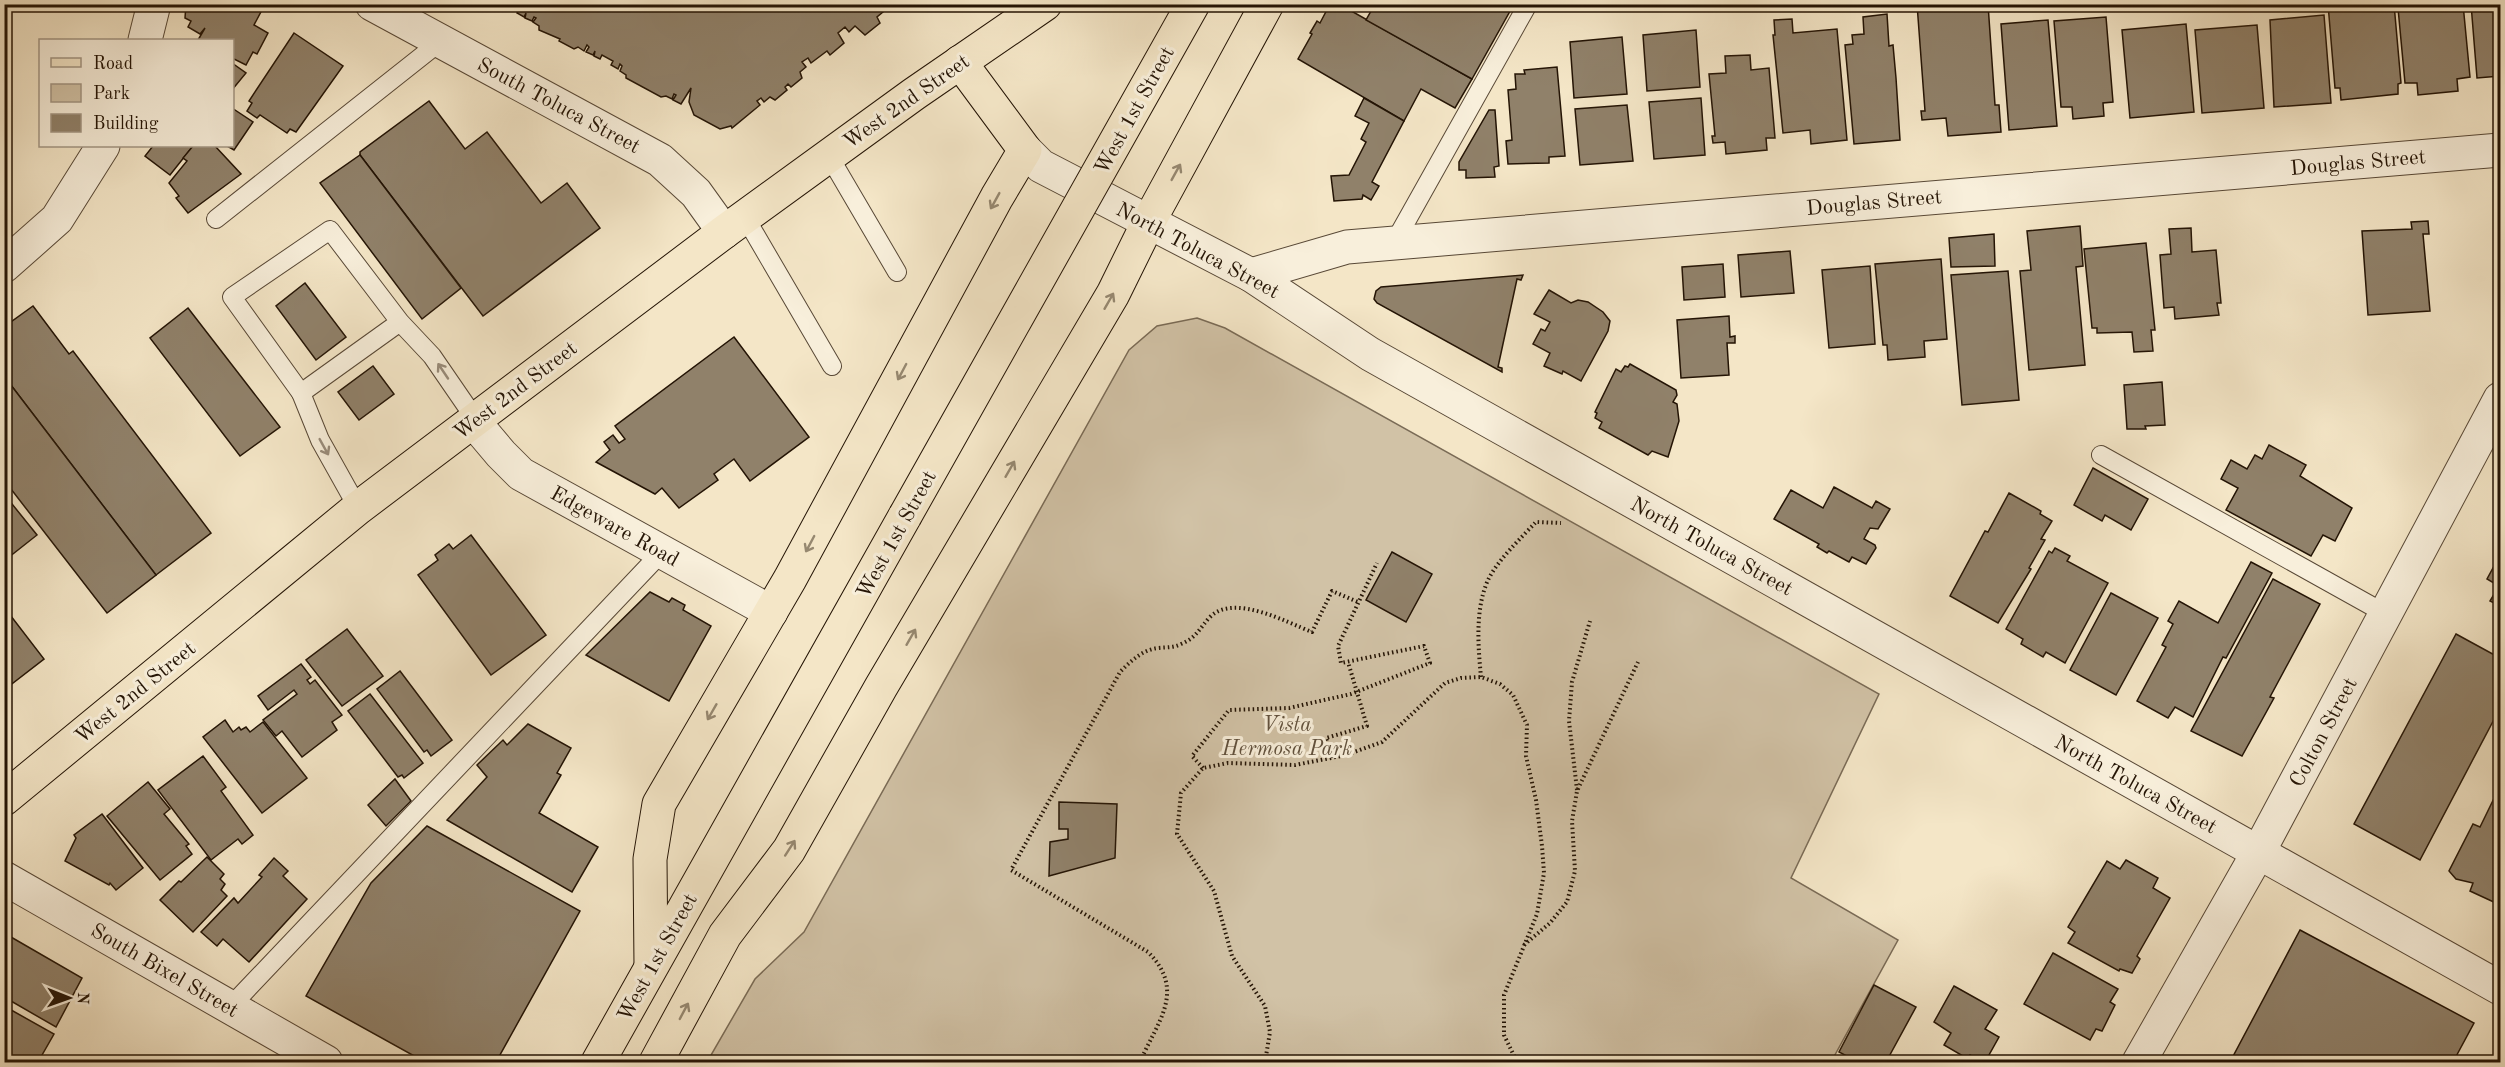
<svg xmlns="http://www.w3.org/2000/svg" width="2505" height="1067" viewBox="0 0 2505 1067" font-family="'Old Standard TT',serif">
	<rect width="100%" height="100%" fill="#f4e6c7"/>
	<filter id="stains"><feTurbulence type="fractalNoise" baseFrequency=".00333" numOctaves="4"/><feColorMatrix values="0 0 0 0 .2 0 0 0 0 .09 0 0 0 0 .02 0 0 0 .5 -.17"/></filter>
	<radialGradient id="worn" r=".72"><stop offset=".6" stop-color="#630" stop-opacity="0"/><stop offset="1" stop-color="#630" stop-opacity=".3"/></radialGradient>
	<!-- green -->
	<polygon fill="#d1c2a6" stroke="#7a6b56" stroke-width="1.5" points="1197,318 1225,328 1879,694 1791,878 1898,940 1831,1062 707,1062 755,979 804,932 1129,350 1157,326"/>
	<!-- building -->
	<g fill="#90816a" stroke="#241405" stroke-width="1.5">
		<polygon points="186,4 257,4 263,8 254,25 268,33 257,54 253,52 246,65 232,58 232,40 198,40 205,28 200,34 188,27 191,21 185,18"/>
		<polygon points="511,4 725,4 724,6 733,11 740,4 883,4 879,8 883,12 877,17 880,23 865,35 855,26 849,32 845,27 838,33 844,43 830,55 827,51 811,63 808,58 802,62 806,67 800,72 802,78 791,87 788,84 785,87 787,90 775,100 770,97 764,102 761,98 757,101 760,105 732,128 731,126 720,129 694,115 689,102 691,88 681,104 673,100 676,95 674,94 672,99 666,96 661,97 626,78 626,75 620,71 622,66 620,64 618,69 611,65 613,61 602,55 600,59 594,56 595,51 593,55 586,52 589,47 587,45 584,51 578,47 574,49 559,41 560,39 539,30 539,26 533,22 536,18 534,17 532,21 525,18 526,13 524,17 517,13 519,9"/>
		<polygon points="1330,4 1339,4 1472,79 1455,108 1421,89 1404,121 1298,59 1312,34 1310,33 1317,21 1320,23"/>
		<polygon points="1375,4 1514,4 1472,79 1366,20"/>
		<polygon points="1636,4 1696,4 1696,5 1637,11"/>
		<polygon points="1917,4 1988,4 1995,105 1999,105 2001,132 1948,136 1946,118 1922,120 1921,111 1925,111"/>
		<polygon points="2328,4 2394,4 2401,83 2398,84 2398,94 2341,100 2340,88 2335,88"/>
		<polygon points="2409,4 2463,4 2470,77 2457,79 2458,91 2418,95 2417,83 2405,83 2398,8 2409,7"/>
		<polygon points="2471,4 2500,4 2500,76 2477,78"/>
		<polygon points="1887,14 1889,46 1893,45 1896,78 1900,140 1854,144 1845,45 1853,44 1852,35 1864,34 1863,17"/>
		<polygon points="2324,15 2331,103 2274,107 2270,20"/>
		<polygon points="2106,17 2113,102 2103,103 2104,116 2073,119 2072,107 2061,107 2054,21"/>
		<polygon points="1792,19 1793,33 1837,29 1847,140 1811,144 1810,130 1783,133 1773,35 1775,35 1774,20"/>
		<polygon points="2048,20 2057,126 2009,130 2001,24"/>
		<polygon points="2186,24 2194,112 2130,118 2122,30"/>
		<polygon points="2257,25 2264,108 2202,113 2195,30"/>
		<polygon points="1696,30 1700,87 1647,91 1643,35"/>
		<polygon points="294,33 343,66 296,132 290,129 287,133 260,115 257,118 247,111 252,103 249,101"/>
		<polygon points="1622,37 1627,94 1574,98 1570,42"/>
		<polygon points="1750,55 1751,70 1769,68 1775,138 1766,138 1767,150 1726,154 1725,142 1713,143 1712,136 1715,136 1709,74 1726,73 1725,56"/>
		<polygon points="232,63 246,73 232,90"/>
		<polygon points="1557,67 1565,156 1549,157 1549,163 1508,164 1506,141 1512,140 1508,90 1516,89 1515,74 1525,74 1524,70"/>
		<polygon points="1364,98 1404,121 1372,182 1379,186 1371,200 1363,195 1362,199 1334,201 1331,176 1349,175 1366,142 1361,139 1369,123 1355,116"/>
		<polygon points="1701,98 1705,155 1654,159 1649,102"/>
		<polygon points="429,101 465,149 487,132 541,203 567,183 600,228 483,316 360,155 360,152"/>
		<polygon points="1627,105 1633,161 1580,165 1575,109"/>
		<polygon points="232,108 253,122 234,150 227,146 232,146"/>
		<polygon points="1489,110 1495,110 1499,166 1494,167 1495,177 1466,178 1466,170 1459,170 1459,162"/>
		<polygon points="153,146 193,146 170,175 145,156"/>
		<polygon points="193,146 215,146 241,174 188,213 176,198 179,196 169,183 187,161 183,158"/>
		<polygon points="360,155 461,288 422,319 320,183"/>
		<polygon points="2428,221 2429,234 2423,234 2430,311 2368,315 2362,231 2412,229 2411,222"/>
		<polygon points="2080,226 2083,266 2076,267 2085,365 2029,370 2020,271 2031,270 2027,231"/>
		<polygon points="2191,228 2192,252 2216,250 2221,303 2217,303 2219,315 2175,319 2174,307 2164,308 2160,255 2171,254 2169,229"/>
		<polygon points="1994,234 1995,266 1951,267 1949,238"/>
		<polygon points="2146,243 2155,330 2151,330 2153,351 2134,352 2132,332 2097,333 2097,328 2092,328 2084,249"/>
		<polygon points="1790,251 1794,293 1741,297 1738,255"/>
		<polygon points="1941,259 1947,339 1924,341 1925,357 1888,360 1887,345 1883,345 1875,264"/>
		<polygon points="1723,264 1725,297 1684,300 1682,267"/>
		<polygon points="1870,266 1875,344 1829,348 1822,270"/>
		<polygon points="2008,271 2019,400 1962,405 1951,275"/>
		<polygon points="1523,275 1521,280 1517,279 1498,367 1502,368 1502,372 1377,303 1374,299 1376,291 1381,287"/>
		<polygon points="305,283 346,337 316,360 276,306"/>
		<polygon points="1549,290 1571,303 1578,300 1588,302 1603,312 1610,321 1608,331 1581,381 1563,371 1562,374 1544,366 1550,353 1533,344 1541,329 1545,331 1550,322 1534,314"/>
		<polygon points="33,306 69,354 73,351 211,533 156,575 4,376 4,327"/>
		<polygon points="188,308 280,427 240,456 150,338"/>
		<polygon points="1729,316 1730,337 1735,336 1735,343 1727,343 1729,375 1681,378 1677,320"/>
		<polygon points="734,337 809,437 750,481 734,459 714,474 718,480 679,508 662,488 655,494 596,462 610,450 604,442 613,435 619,443 625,439 615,426"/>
		<polygon points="1630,364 1676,390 1677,395 1673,402 1677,404 1679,421 1668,457 1652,451 1648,455 1599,428 1602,422 1595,418 1597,413 1595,412 1616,369 1621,372 1625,366 1628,367"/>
		<polygon points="373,366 394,394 359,420 338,392"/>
		<polygon points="4,376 156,575 107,613 4,480"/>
		<polygon points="2162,382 2165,425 2145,426 2146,429 2127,429 2124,385"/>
		<polygon points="2269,445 2306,465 2300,476 2352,508 2335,541 2323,535 2311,556 2226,510 2238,488 2221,479 2231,460 2247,469 2255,455 2262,459"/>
		<polygon points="2093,468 2148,499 2131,530 2105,515 2102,521 2074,505"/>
		<polygon points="1834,487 1872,508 1876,501 1890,509 1878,529 1870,528 1864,539 1875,545 1876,548 1866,564 1852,557 1849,562 1829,551 1827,553 1817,547 1819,544 1774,519 1791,490 1823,508"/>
		<polygon points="2009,493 2041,511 2040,514 2052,521 2041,539 2045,540 2029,568 2031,569 1998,623 1950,596 1985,531 1988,532"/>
		<polygon points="4,494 37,535 4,561"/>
		<polygon points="471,535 546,635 491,675 418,575 438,560 435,555 449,544 453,549"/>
		<polygon points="2055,548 2070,556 2067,561 2108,583 2065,663 2046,652 2043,657 2021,644 2023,639 2006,629 2049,551 2052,553"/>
		<polygon points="1392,552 1432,574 1406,622 1366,600"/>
		<polygon points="2500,555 2500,606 2490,601 2499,586 2487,579"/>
		<polygon points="2251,562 2272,573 2226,658 2223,657 2193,717 2175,707 2168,718 2137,701 2166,647 2162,645 2173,624 2168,621 2179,601 2218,623"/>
		<polygon points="2273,579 2320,604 2270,697 2274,698 2242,756 2191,731"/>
		<polygon points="650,592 669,602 672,598 685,605 683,610 711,626 669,701 586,655"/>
		<polygon points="2111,593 2158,618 2116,695 2070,670"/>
		<polygon points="4,607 44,659 4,690"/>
		<polygon points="347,629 383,676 342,706 306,660"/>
		<polygon points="2456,634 2500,658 2500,708 2420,860 2354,824"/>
		<polygon points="301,664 311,677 307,680 310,684 315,680 342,715 332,722 337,730 302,757 282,731 276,736 263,720 297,694 294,690 268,710 258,696"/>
		<polygon points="400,671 452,740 431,756 427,750 424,752 377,689"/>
		<polygon points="370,694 423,763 404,778 402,775 398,777 348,711"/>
		<polygon points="225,720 233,732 239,727 241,730 246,727 250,732 263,722 307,778 262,813 203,737"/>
		<polygon points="528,724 571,748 557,773 561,775 539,813 598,847 572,892 447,820 487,777 477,765 503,740 507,745"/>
		<polygon points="203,756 226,787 221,791 253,835 242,844 238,839 211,860 158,790"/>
		<polygon points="395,779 411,801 386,826 368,805"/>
		<polygon points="148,782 170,809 164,814 189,844 186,846 192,854 160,880 107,816"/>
		<polygon points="2500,786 2500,900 2498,904 2470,891 2473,883 2456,879 2449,871 2473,824 2480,827"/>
		<polygon points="1059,802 1117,804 1115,858 1049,876 1050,842 1068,839 1068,829 1059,829"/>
		<polygon points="102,814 143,868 116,890 110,883 109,885 65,861 76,838 74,835"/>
		<polygon points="427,826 580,911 496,1062 425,1062 306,996 371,883"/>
		<polygon points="207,857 224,874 220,879 225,884 221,890 227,896 193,932 160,900 179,881 181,882"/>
		<polygon points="274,858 288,871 283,876 307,899 249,962 223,939 217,946 201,932 234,898 238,903 262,877 259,875"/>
		<polygon points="2126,860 2158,878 2153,888 2170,898 2137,956 2140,959 2132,973 2120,969 2119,971 2068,943 2075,932 2068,927 2107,861 2120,869"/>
		<polygon points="2300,930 2474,1023 2453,1062 2230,1062"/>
		<polygon points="4,933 82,978 56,1027 4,997"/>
		<polygon points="2053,953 2118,989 2110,1002 2115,1005 2102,1031 2096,1029 2090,1040 2024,1004"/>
		<polygon points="1874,985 1916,1007 1886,1062 1858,1062 1839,1052"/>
		<polygon points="1954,986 1997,1010 1985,1029 1999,1037 1985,1062 1970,1055 1968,1059 1944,1045 1951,1033 1934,1022"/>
		<polygon points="4,1006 54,1034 38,1062 9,1062 4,1060"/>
	</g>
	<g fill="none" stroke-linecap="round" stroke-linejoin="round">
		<!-- service casing -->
		<g stroke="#584836" stroke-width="20">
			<g id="service">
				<polyline points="829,156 897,272"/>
				<polyline points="745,217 832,366"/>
				<polyline points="216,219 441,41"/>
				<polyline points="1394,243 1528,4"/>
				<polyline points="400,322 301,393 232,297 330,230 400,322 432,356 476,420"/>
				<polyline points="301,393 320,440 358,508"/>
				<polyline points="2101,455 2386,614"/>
				<polyline points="230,1007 662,552"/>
			</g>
		</g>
		<!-- minor casing -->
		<g stroke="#584836" stroke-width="35">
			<g id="minor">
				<polyline points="372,4 660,160 696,193 724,232"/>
				<polyline points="145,40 154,4"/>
				<polyline points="1025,150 1041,166 1251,275 1370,354 2500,988"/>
				<polyline points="4,266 57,219 103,146"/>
				<polyline points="1251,275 1347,247 2500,150"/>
				<polyline points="474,422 501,454 521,474 771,612"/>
				<polyline points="4,878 326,1062"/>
				<polyline points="2139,1062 2258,853 2500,399"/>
			</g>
		</g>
		<!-- primary casing -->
		<g stroke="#241405" stroke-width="35">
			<g id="primary">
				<polyline points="4,799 358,508 724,232 914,94 1045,4"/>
				<polyline points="651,966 650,859 659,804 790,579 997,197 1025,150 960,62"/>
				<polyline points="598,1062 905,516"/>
				<polyline points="656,1062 725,935 789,850 881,687 1113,294 1148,223 1267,4"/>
			</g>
		</g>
		<!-- path -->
		<g stroke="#241405" stroke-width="4" stroke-dasharray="1.5 3" stroke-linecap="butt">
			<path d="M1481 677C1478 646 1475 609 1488 580 1497 561 1521 538 1536 522L1561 523"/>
			<polyline points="1332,758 1326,738 1367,726 1348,662"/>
			<polyline points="1203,768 1192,756 1229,710 1289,708 1351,694 1430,663 1424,646 1341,663 1338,646 1377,563"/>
			<polyline points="1577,790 1569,721 1572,682 1590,621"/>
			<polyline points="1524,945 1550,923 1567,902 1575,871 1572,821 1577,791 1638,662"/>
			<path d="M1140 1062C1157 1022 1187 991 1148 952L1011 870 1120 672C1131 661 1142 650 1158 648 1167 647 1173 648 1181 644 1197 638 1200 627 1211 616 1235 594 1286 622 1312 632L1332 591 1358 602"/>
			<polyline points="1265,1062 1270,1032 1265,1006 1232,956 1214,891 1177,834 1181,793 1203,768 1228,763 1295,765 1346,755 1382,742 1445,683 1461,678 1481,677 1500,684 1513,695 1527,725 1526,756 1536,800 1542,846 1544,873 1537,914 1504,995 1504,1035 1517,1062"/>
		</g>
		<!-- service -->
		<use href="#service" stroke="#f8efdb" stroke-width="18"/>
		<!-- minor -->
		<use href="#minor" stroke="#f8efdb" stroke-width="33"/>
		<!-- primary -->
		<use href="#primary" stroke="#f4e6c7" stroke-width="33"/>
		<!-- primary-bridge casing -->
		<g stroke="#241405" stroke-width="35" stroke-linecap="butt">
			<polyline id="primary-bridge" points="905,516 1193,4"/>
		</g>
		<!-- primary-bridge -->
		<use href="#primary-bridge" stroke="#f4e6c7" stroke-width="33"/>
	</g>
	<!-- one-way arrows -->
	<defs><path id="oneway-shaft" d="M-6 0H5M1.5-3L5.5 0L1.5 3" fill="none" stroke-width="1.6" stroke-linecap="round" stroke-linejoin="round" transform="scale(1.5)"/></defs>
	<g stroke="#968870">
		<use href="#oneway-shaft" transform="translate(1176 172) rotate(-61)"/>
		<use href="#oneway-shaft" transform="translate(995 201) rotate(119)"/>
		<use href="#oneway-shaft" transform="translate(1109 301) rotate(-60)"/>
		<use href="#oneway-shaft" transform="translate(902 372) rotate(118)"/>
		<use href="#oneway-shaft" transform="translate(1010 469) rotate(-60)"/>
		<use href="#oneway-shaft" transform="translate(810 544) rotate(118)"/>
		<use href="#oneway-shaft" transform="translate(911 637) rotate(-60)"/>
		<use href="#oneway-shaft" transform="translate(712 712) rotate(120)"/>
		<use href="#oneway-shaft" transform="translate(790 848) rotate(-57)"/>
		<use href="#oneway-shaft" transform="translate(684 1011) rotate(-62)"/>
	</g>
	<g stroke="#998c7b">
		<use href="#oneway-shaft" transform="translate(443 371) rotate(-124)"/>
		<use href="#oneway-shaft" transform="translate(324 447) rotate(61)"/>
	</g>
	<g text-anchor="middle" stroke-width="6" stroke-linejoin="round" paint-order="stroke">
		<!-- street labels -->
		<g font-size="21" fill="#241405" stroke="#f8efdb">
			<text transform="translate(906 101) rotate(-35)" y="7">West 2nd Street</text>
			<text transform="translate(559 105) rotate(28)" y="7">South Toluca Street</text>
			<text transform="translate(1134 110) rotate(-61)" y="7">West 1st Street</text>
			<text transform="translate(2358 162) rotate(-5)" y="7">Douglas Street</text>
			<text transform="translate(1874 202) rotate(-5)" y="7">Douglas Street</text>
			<text transform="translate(1198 250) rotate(28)" y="7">North Toluca Street</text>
			<text transform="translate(515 390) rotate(-37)" y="7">West 2nd Street</text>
			<text transform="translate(615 526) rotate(29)" y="7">Edgeware Road</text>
			<text transform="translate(896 534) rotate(-61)" y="7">West 1st Street</text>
			<text transform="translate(1712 546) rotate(29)" y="7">North Toluca Street</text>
			<text transform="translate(135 692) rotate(-39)" y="7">West 2nd Street</text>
			<text transform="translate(2323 732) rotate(-62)" y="7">Colton Street</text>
			<text transform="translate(2136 784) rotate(29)" y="7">North Toluca Street</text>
			<text transform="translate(657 957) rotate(-61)" y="7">West 1st Street</text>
			<text transform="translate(165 970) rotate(30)" y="7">South Bixel Street</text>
		</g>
		<!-- park labels -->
		<g font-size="21" font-style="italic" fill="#61513d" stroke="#f8efdb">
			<text x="1287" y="731">Vista<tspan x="1287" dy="24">Hermosa Park</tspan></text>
		</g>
	</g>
	<!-- margin -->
	<rect width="2505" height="1067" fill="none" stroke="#f4e6c7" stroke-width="24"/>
	<rect x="6" y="6" width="2493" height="1055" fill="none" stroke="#241405" stroke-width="3"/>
	<rect x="12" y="12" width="2481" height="1043" fill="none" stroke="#241405" stroke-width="1.5"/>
	<!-- legend -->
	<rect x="39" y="39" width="195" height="108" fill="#f8efdb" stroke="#a39785" stroke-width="1.5"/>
	<rect x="51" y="58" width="30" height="9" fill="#f4e6c7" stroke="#a39785" stroke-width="1.5"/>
	<text x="93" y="69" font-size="18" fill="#241405">Road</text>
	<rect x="51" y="84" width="30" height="18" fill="#d1c2a6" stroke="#a39785" stroke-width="1.5"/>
	<text x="93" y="99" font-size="18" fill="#241405">Park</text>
	<rect x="51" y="114" width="30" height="18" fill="#90816a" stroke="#a39785" stroke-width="1.5"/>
	<text x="93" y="129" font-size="18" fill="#241405">Building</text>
	<!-- north arrow -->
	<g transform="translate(69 998) rotate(91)" stroke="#f8efdb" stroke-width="4.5" paint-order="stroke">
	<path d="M0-4.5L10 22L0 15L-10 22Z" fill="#241405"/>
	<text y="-9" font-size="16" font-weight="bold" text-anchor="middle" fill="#241405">N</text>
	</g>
	<rect width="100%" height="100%" filter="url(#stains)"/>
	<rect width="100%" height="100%" fill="url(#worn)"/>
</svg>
